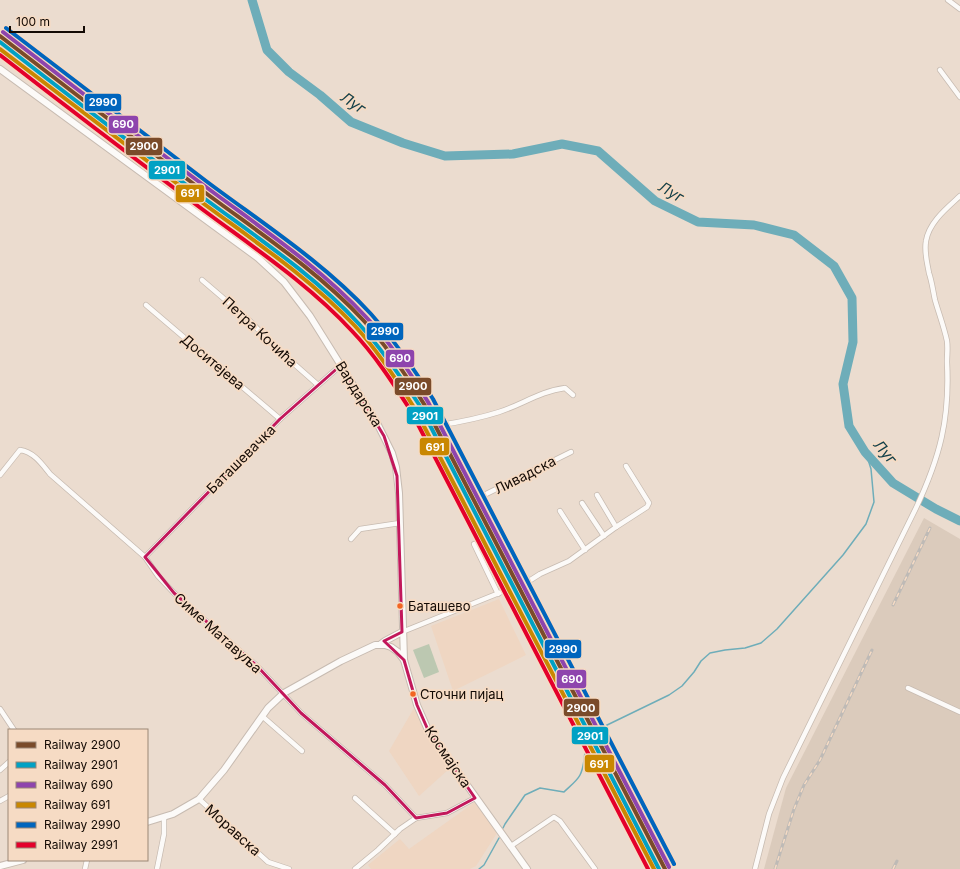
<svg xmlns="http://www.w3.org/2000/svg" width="960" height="869" viewBox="0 0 960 869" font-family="Inter,sans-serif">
	<rect width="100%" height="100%" fill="#ebdccf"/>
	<!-- built -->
	<g fill="#efd6c2">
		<polygon points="499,599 526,655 453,691 431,626"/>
		<polygon points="414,708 449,769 419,796 389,751"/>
		<polygon points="475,802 497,833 476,866 470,869 371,869 368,865 400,839 409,849"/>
	</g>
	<!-- industrial -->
	<polygon fill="#dbcbbc" points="924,518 960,539 960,869 764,869 786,788"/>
	<!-- green -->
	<polygon fill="#bcc8b1" points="429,644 439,672 424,678 413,650"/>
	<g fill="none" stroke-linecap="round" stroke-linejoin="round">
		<!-- stream -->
		<g stroke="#6eadb9" stroke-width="1.5">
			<polyline points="603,727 669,695 682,686 694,672 701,661 710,653 725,650 745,648 761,643 777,629 843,555 866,524 874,502 871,469 866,453"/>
			<path d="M503 828 505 824 525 795 540 788 564 792C569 787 577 781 580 775 587 762 582 744 592 732"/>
			<polyline points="479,869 484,865 499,838"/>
		</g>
		<!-- river -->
		<polyline stroke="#6eadb9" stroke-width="9" points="252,0 267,50 289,72 320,95 351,122 403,143 445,156 513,154 562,144 598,151 655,201 698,222 754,225 794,235 834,266 852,298 853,342 843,384 849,426 865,452 893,483 936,509 960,521"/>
		<!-- street casing -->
		<g stroke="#c7bbb1" stroke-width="6">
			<g id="street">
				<polyline points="948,0 960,9"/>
				<polyline points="940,70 960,97"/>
				<polyline points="202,280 250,321 275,347 318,385"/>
				<polyline points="146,305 280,419"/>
				<path d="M0 475 20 450C34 452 42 464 50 474L145 557 158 576 174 593 257 666 301 713 385 785 416 818"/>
				<polyline points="597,495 616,527"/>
				<polyline points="480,497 571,452"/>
				<polyline points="582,503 604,536"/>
				<polyline points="560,511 585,550"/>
				<polyline points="351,539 360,529 400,523"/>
				<polyline points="474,544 498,594"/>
				<polyline points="145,557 280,419 341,365"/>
				<path d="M529 581 509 556 480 497 441 425C460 422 480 418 499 412 521 405 541 391 565 388L573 395"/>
				<polyline points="402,632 529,581 540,574 569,561 616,527 647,507 649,503 626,466"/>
				<polyline points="908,688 960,712"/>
				<polyline points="0,709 14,730"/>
				<polyline points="262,716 302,751"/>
				<polyline points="0,770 9,762"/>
				<polyline points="355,798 395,834"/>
				<polyline points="199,799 268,862 289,869"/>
				<polyline points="0,801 9,796"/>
				<polyline points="511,846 554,817 560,821 595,869"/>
				<polyline points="85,869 87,860"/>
				<polyline points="157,869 164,834 164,817"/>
				<polyline points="355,869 378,850 400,829 416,818 447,813 475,798"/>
				<path d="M755 869 769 814 783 778 916 508C940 457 950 419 947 362 947 355 948 348 947 341 944 327 939 314 935 300 933 291 932 282 929 273 927 262 924 252 926 241 929 222 947 208 960 196"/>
			</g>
		</g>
		<!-- secondary casing -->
		<g stroke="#c7bbb1" stroke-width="8">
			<g id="secondary">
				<polyline points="0,69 258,258 284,282 310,316 377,423 392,453 396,467 399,493 404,660 417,705 428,730 439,746 527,869"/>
				<polyline points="381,644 385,641 402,632"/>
				<polyline points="147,822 173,814 199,799 224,770 268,708 284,693 341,661 375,645 385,645 391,647 398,652 404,660"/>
				<polyline points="0,866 23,860"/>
			</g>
		</g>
		<!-- street -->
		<use href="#street" stroke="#fcfaf8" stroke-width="4.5"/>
		<!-- secondary -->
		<use href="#secondary" stroke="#fcfaf8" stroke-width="6"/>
		<!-- rail casing -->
		<g stroke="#bebab6" stroke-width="3">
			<g id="rail">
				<polyline points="893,605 930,528"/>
				<polyline points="775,869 794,809 804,785 820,760 872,650"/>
				<polyline points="893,869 897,861"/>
			</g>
		</g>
		<!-- rail -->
		<use href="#rail" stroke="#f6dbc4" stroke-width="1.5" stroke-dasharray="4.5" stroke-linecap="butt"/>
		<!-- rail-1 casing -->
		<g stroke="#f6dbc4" stroke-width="7">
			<path id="rail-1" d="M0 36C66 87 133 138 199 188 255 230 316 269 364 321 387 346 406 375 424 404L665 869"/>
		</g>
		<!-- rail-2 casing -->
		<g stroke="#f6dbc4" stroke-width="7">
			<path id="rail-2" d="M0 42C65 93 131 143 197 193 252 234 312 273 359 324 382 349 401 377 420 406L659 869"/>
		</g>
		<!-- rail-3 casing -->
		<g stroke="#f6dbc4" stroke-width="7">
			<path id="rail-3" d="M3 32C69 83 135 134 202 184 258 226 318 265 366 317 390 342 410 372 428 402L669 867"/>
		</g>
		<!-- rail-4 casing -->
		<g stroke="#f6dbc4" stroke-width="7">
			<path id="rail-4" d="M0 49C64 98 128 147 192 195 248 237 307 275 355 326 378 351 397 380 415 409L654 869"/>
		</g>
		<!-- rail-5 casing -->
		<g stroke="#f6dbc4" stroke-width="7">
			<path id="rail-5" d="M6 28C72 79 139 130 206 181 262 223 323 262 371 314 394 340 414 369 433 399L674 864"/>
		</g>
		<!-- rail-6 casing -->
		<g stroke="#f6dbc4" stroke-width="7">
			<path id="rail-6" d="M0 55C63 104 126 152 190 200 245 242 305 280 352 331 375 355 393 383 411 411L648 869"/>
		</g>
		<!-- rail-1 -->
		<use href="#rail-1" stroke="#7a4b2a" stroke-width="4"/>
		<!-- rail-2 -->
		<use href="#rail-2" stroke="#01a1c4" stroke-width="4"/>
		<!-- rail-3 -->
		<use href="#rail-3" stroke="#8e44ad" stroke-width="4"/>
		<!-- rail-4 -->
		<use href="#rail-4" stroke="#c98701" stroke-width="4"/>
		<!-- rail-5 -->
		<use href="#rail-5" stroke="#0065bd" stroke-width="4"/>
		<!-- rail-6 -->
		<use href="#rail-6" stroke="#e4002b" stroke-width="4"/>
	</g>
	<!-- marked area -->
	<path fill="none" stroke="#c2185b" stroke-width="3" stroke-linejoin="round" d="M341 365 384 436 397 476 402 632 384 641 404 660 417 705 428 730 475 798 447 813 416 818 385 785 301 713 257 666 174 593 145 557 280 419Z"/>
	<!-- markers -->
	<g fill="#f26522" stroke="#f6dbc4" stroke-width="1.5">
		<circle cx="400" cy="606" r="3.5"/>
		<circle cx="413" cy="694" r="3.5"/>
	</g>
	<g text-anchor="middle" stroke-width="3.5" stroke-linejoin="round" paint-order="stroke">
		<!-- bus labels -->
		<g font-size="13" fill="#130a04" stroke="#f6dbc4" text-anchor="start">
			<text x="408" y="611">Баташево</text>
			<text x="420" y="699">Сточни пијац</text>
		</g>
		<!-- street labels -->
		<g font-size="14" fill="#130a04" stroke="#f6dbc4">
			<text transform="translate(260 332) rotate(43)" y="5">Петра Кочића</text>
			<text transform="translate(213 362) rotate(40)" y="5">Доситејева</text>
			<text transform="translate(359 394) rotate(58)" y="5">Вардарска</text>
			<text transform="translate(241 459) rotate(-45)" y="5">Баташевачка</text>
			<text transform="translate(525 475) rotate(-27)" y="5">Ливадска</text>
			<text transform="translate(218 633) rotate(42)" y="5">Симе Матавуља</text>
			<text transform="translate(448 757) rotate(56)" y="5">Космајска</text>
			<text transform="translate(233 830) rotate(42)" y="5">Моравска</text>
		</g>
		<!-- water labels -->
		<g font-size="15" font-style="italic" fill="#144049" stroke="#f6dbc4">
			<text transform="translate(353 103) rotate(34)" y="5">Луг</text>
			<text transform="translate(671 192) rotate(30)" y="5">Луг</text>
			<text transform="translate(885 452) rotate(49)" y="5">Луг</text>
		</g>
	</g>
	<g stroke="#f6dbc4" stroke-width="1.5">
		<rect x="84" y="93" width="38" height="19" rx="4" fill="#0065bd"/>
		<rect x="108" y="115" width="31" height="19" rx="4" fill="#8e44ad"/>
		<rect x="125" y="137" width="38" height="19" rx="4" fill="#7a4b2a"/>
		<rect x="148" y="160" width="38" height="20" rx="4" fill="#01a1c4"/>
		<rect x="175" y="184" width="30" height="19" rx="4" fill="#c98701"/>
		<rect x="366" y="322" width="38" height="19" rx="4" fill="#0065bd"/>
		<rect x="385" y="349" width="30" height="19" rx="4" fill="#8e44ad"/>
		<rect x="394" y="377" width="38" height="19" rx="4" fill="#7a4b2a"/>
		<rect x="406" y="406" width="38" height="19" rx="4" fill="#01a1c4"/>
		<rect x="419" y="437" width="31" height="19" rx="4" fill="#c98701"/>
		<rect x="544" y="639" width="38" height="20" rx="4" fill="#0065bd"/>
		<rect x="556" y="669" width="31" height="20" rx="4" fill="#8e44ad"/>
		<rect x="563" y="698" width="37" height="19" rx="4" fill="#7a4b2a"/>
		<rect x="571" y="726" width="38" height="19" rx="4" fill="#01a1c4"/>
		<rect x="584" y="754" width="31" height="19" rx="4" fill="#c98701"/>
	</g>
	<g font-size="11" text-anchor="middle" font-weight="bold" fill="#fff">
		<text x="103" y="106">2990</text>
		<text x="123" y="128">690</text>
		<text x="144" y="150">2900</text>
		<text x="167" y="174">2901</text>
		<text x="190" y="197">691</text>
		<text x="385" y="335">2990</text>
		<text x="400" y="362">690</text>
		<text x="413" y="390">2900</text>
		<text x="425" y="420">2901</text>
		<text x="435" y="451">691</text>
		<text x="563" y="653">2990</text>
		<text x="572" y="683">690</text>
		<text x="581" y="712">2900</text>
		<text x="590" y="740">2901</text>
		<text x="599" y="768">691</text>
	</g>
	<!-- legend -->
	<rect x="8" y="729" width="140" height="132" fill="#f6dbc4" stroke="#9b8777"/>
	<rect x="16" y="742" width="20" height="6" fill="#7a4b2a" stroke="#9b8777"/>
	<text x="44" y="749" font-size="12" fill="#130a04">Railway 2900</text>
	<rect x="16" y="762" width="20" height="6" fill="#01a1c4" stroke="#9b8777"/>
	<text x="44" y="769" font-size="12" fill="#130a04">Railway 2901</text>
	<rect x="16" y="782" width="20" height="6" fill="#8e44ad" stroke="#9b8777"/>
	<text x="44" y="789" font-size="12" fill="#130a04">Railway 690</text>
	<rect x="16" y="802" width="20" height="6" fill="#c98701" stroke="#9b8777"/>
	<text x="44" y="809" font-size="12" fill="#130a04">Railway 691</text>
	<rect x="16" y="822" width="20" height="6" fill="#0065bd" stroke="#9b8777"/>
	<text x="44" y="829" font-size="12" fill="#130a04">Railway 2990</text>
	<rect x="16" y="842" width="20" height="6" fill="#e4002b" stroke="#9b8777"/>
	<text x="44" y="849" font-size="12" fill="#130a04">Railway 2991</text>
	<!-- scale -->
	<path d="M10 26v6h74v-6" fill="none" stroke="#130a04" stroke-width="2"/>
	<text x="16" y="26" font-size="12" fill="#130a04" stroke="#f6dbc4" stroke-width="3" paint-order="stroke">100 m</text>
</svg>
